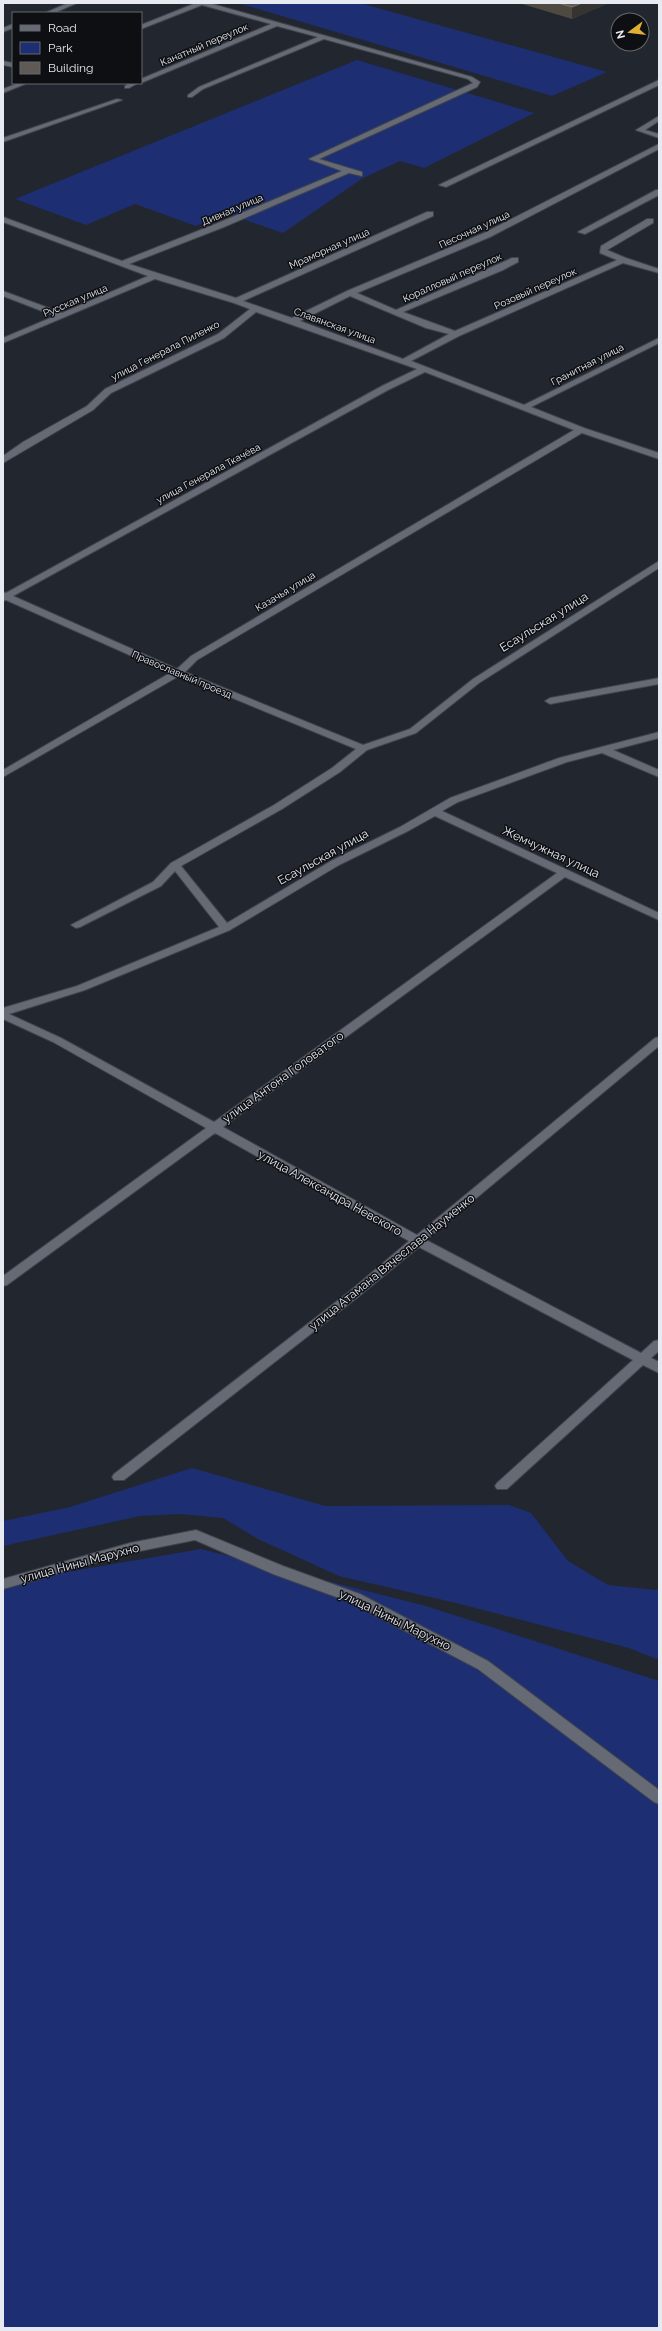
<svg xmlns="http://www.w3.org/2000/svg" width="662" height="2331" viewBox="0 0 662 2331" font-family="Raleway,sans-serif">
	<rect width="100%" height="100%" fill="#22262f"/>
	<!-- green -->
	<g fill="#1d2f72">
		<polygon points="238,3 360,3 607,72 552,96"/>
		<polygon points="357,60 534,113 424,168 400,161 363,178 283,233 225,213 196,226 135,204 86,225 15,199"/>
		<polygon points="192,1468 325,1506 509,1505 531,1513 568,1561 608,1585 656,1590 659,1588 659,1660 629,1648 456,1603 339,1576 258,1539 223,1518 180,1514 140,1516 3,1546 3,1521 70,1507"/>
		<polygon points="201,1549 426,1606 659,1681 659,2328 3,2328 3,1583"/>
	</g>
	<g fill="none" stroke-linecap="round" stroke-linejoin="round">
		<!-- street casing -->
		<g stroke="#40444b" stroke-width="2">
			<g id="street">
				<polygon points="68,3 77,3 54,13 45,13"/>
				<path d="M196 3H209L472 77 480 82 477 87 319 159 362 172V176L349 173 224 227 129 264 236 298 427 212H433V216L243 301 292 318 347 291 484 233 659 144V149L490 237 357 293 396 310 512 258H518V262L503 270 403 312 455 331 617 260 600 253 601 246 647 219H653V223L607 250 626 258 659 269V273L623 263 459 336 411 361 524 405 659 338V343L531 407 584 428 659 453V459L582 433 197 660 185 672 363 745 410 729 473 679 659 561V568L479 683 416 733 367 750 340 772 282 809 181 866 227 923 331 861 400 827 450 798 559 758 659 732V738L613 750 659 770V777L602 753 567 762 458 802 442 811 659 913V920L565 877 223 1127 417 1235 655 1038 659 1037V1046L426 1240 641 1353 654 1341 659 1340V1351L651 1358 659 1362V1373L643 1365 507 1489H497L495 1486 497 1483 633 1360 419 1247 358 1297 124 1480H114L112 1477 114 1474 350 1291 409 1241 215 1133 7 1285 3 1286V1276L206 1128 53 1042 3 1019V1008L77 986 219 927 175 871 161 886 80 927 76 928 71 925 153 882 171 863 274 805 332 768 356 749 179 676 3 777V770L170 673 6 600 3 601V592L6 593 382 386 417 369 256 312 224 338 111 393 93 410 3 463V456L23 442 87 406 105 389 218 334 250 309 234 303 155 279 3 343V338L55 316 3 296V291L62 313 148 276 3 222V217L122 261 218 223 342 171 309 159 473 83 468 79 324 39 203 89 192 97H188V95L199 87 318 37 277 26 141 83V79L271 24 202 5 141 29V25ZM350 296 426 328 449 334 403 359 300 321ZM425 372 574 430 191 656 177 669 13 596 388 390ZM435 816 557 873 214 1122 61 1038 9 1014 85 990 230 930 339 865 408 831Z"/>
				<polygon points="13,24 13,28 3,32 3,28"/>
				<polygon points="3,61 13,63 13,67 3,65"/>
				<polygon points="659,80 659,85 446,187 439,185"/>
				<polygon points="19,83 25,84 3,93 3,89"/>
				<polygon points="130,83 138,83 129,88 125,88 125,86"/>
				<polygon points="117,99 122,100 3,142 3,138"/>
				<polygon points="659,116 659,121 645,130 659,134 659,138 636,130"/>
				<polygon points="656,190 659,190 659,195 585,234 578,232"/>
				<polygon points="659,678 659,684 550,704 545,701 550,698"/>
				<polygon points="196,1530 283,1566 360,1594 488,1661 659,1790 659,1804 654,1802 478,1669 350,1602 273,1574 195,1540 130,1553 3,1589 3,1579 130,1543"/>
			</g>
		</g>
		<!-- street -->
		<use href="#street" fill="#656a75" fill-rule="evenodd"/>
	</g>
	<!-- wall -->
	<polygon fill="#4f4a41" points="519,3 609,3 572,19"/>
	<!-- shaded-wall -->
	<polygon fill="#363432" points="582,3 609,3 572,19 572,7"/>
	<!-- building -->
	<polygon fill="#5f5b54" stroke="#74726d" points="558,3 582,3 572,7"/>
	<g text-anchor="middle" stroke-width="3" stroke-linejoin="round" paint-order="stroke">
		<!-- far-street labels -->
		<g font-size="10" fill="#e8eaf1" stroke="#0d0f13">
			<text transform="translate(204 44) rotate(-23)" y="4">Канатный переулок</text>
			<text transform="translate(232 209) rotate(-23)" y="4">Дивная улица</text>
			<text transform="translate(474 229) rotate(-25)" y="4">Песочная улица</text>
			<text transform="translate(329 248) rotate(-24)" y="4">Мраморная улица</text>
			<text transform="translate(452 277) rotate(-24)" y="4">Коралловый переулок</text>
			<text transform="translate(535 288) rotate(-24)" y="4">Розовый переулок</text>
			<text transform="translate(75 300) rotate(-23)" y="4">Русская улица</text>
			<text transform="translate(335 325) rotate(20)" y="4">Славянская улица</text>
			<text transform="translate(165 350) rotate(-27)" y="4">улица Генерала Пиленко</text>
			<text transform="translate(587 364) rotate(-27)" y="4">Гранитная улица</text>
			<text transform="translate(208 473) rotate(-28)" y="4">улица Генерала Ткачёва</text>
			<text transform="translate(285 591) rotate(-31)" y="4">Казачья улица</text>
			<text transform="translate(182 674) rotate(23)" y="4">Православный проезд</text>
		</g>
		<!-- street labels -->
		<g font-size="12" fill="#e8eaf1" stroke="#0d0f13">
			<text transform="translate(544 622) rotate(-32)" y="4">Есаульская улица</text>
			<text transform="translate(551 852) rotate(25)" y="4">Жемчужная улица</text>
			<text transform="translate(323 857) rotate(-29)" y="4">Есаульская улица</text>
			<text transform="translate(283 1077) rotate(-36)" y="4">улица Антона Головатого</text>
			<text transform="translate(330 1193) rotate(29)" y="4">улица Александра Невского</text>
			<text transform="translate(392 1262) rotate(-39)" y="4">улица Атамана Вячеслава Науменко</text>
			<text transform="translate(80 1563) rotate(-15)" y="4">улица Нины Марухно</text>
			<text transform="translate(395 1620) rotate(26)" y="4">улица Нины Марухно</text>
		</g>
	</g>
	<!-- border -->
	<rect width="662" height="2331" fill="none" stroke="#e8eaf1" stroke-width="8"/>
	<!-- legend -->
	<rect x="12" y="12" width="130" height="72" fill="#0d0f13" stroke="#65676c"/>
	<rect x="20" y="25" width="20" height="6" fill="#656a75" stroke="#65676c"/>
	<text x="48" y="32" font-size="12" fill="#e8eaf1">Road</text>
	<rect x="20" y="42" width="20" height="12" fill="#1d2f72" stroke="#65676c"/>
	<text x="48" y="52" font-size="12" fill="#e8eaf1">Park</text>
	<rect x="20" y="62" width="20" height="12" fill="#5f5b54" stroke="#65676c"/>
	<text x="48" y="72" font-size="12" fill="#e8eaf1">Building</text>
	<!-- north arrow -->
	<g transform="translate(630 32) rotate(255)"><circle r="19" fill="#0d0f13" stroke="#65676c"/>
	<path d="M0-3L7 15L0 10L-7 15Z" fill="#e1af34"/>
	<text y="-6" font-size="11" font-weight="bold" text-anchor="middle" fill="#e8eaf1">N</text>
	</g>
</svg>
